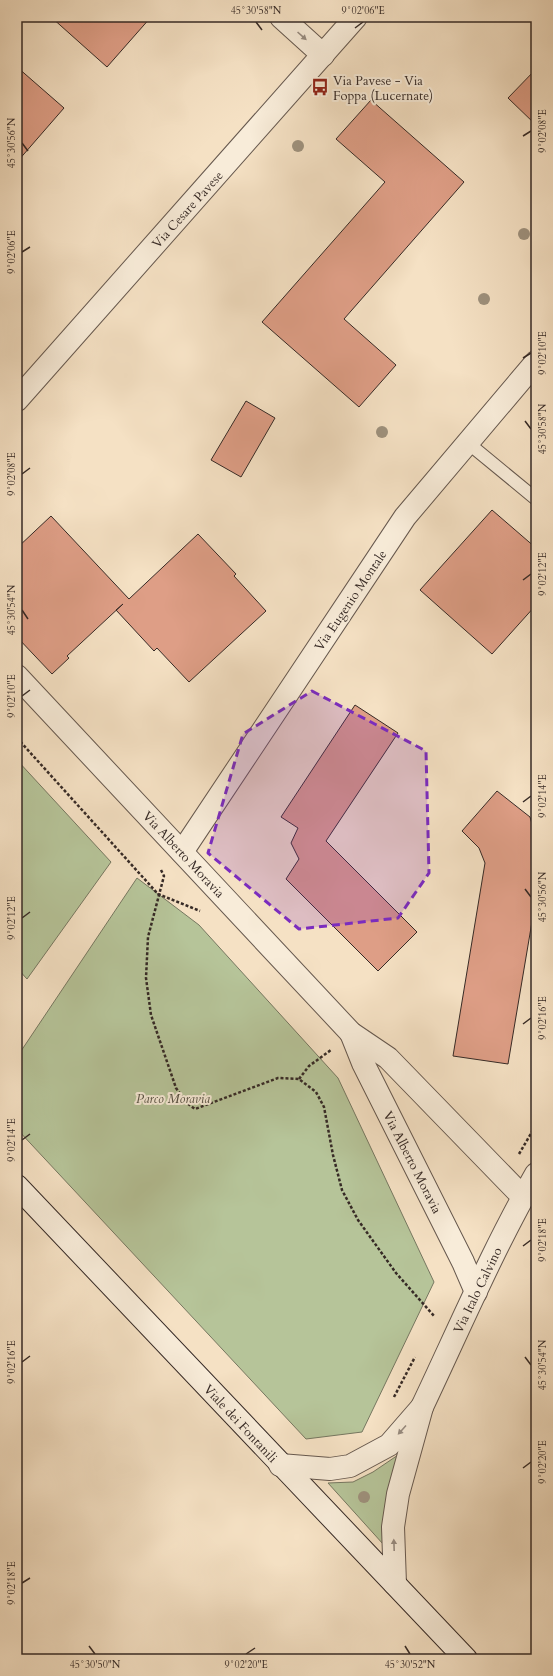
<svg xmlns="http://www.w3.org/2000/svg" width="553" height="1676" viewBox="0 0 553 1676" font-family="Cardo,serif">
	<rect width="100%" height="100%" fill="#f5e1c4"/>
	<filter id="stains"><feTurbulence type="fractalNoise" baseFrequency=".005" numOctaves="4"/><feColorMatrix values="0 0 0 0 .2 0 0 0 0 .09 0 0 0 0 .02 0 0 0 .5 -.17"/></filter>
	<radialGradient id="worn" r=".72"><stop offset=".6" stop-color="#630" stop-opacity="0"/><stop offset="1" stop-color="#630" stop-opacity=".3"/></radialGradient>
	<!-- green -->
	<g fill="#b6c499" stroke="#767760">
		<polygon points="17,760 111,862 27,979 17,968"/>
		<polygon points="137,878 199,925 338,1078 434,1282 362,1432 306,1439 17,1129 17,1057"/>
		<polygon points="401,1453 383,1544 328,1483 353,1482 373,1472"/>
	</g>
	<!-- building -->
	<g fill="#de9e86" stroke="#362a26">
		<polygon points="51,17 151,17 107,67"/>
		<polygon points="17,67 64,108 17,162"/>
		<polygon points="536,69 536,125 508,98"/>
		<polygon points="371,100 464,182 344,319 396,365 359,407 262,322 385,182 336,139"/>
		<polygon points="246,401 275,418 241,477 211,460"/>
		<polygon points="492,510 536,548 536,605 492,654 420,590"/>
		<polygon points="51,516 129,599 198,534 236,574 234,576 266,611 189,682 157,648 154,651 116,610 123,604 67,656 69,658 52,674 17,637 17,548"/>
		<polygon points="355,705 398,733 326,841 417,932 378,971 286,879 299,859 291,843 298,828 281,817"/>
		<polygon points="497,791 530,817 536,838 536,898 508,1064 453,1056 485,863 479,848 462,831"/>
	</g>
	<g fill="none" stroke-linecap="round" stroke-linejoin="round">
		<!-- lane casing -->
		<g stroke="#66584e" stroke-width="14">
			<polyline id="lane" points="468,443 536,499"/>
		</g>
		<!-- street casing -->
		<g stroke="#66584e" stroke-width="24">
			<g id="street">
				<polyline points="281,17 323,55"/>
				<polyline points="17,400 356,17"/>
				<polyline points="17,676 351,1033 388,1058 523,1197"/>
				<polyline points="182,852 405,517 536,362"/>
				<polyline points="351,1033 363,1063 463,1262 476,1292"/>
				<path d="M422 1407C459 1329 493 1249 536 1174"/>
				<polyline points="280,1465 330,1469 350,1466 389,1445 422,1407 398,1494 393,1527 395,1584"/>
			</g>
		</g>
		<!-- secondary casing -->
		<g stroke="#362a26" stroke-width="24">
			<polyline id="secondary" points="17,1186 466,1659"/>
		</g>
		<!-- path -->
		<g stroke="#362a26" stroke-width="2.5" stroke-dasharray="3 2" stroke-linecap="butt">
			<polyline points="17,738 158,894 200,911"/>
			<polyline points="161,870 164,876 148,937 146,978 151,1015 176,1088 187,1103 195,1109 278,1078 299,1079 316,1092 324,1107 333,1155 342,1190 358,1220 396,1273 435,1317"/>
			<polyline points="299,1079 309,1066 331,1050"/>
			<polyline points="519,1154 536,1125"/>
			<polyline points="394,1397 415,1357"/>
		</g>
		<!-- lane -->
		<use href="#lane" stroke="#f8ecd9" stroke-width="12"/>
		<!-- street -->
		<use href="#street" stroke="#f8ecd9" stroke-width="22"/>
		<!-- secondary -->
		<use href="#secondary" stroke="#f8ecd9" stroke-width="22"/>
	</g>
	<!-- trees -->
	<g fill="#9e917d">
		<circle cx="298" cy="146" r="6"/>
		<circle cx="524" cy="234" r="6"/>
		<circle cx="484" cy="299" r="6"/>
		<circle cx="382" cy="432" r="6"/>
		<circle cx="364" cy="1497" r="6"/>
	</g>
	<!-- one-way arrows -->
	<defs><path id="oneway-solid" d="M-6-.8H1V-3.2L6.5 0L1 3.2V.8H-6Z"/></defs>
	<g fill="#978b80">
		<use href="#oneway-solid" transform="translate(302 36) rotate(42)"/>
		<use href="#oneway-solid" transform="translate(402 1430) rotate(132)"/>
		<use href="#oneway-solid" transform="translate(394 1545) rotate(-92)"/>
	</g>
	<!-- marked area -->
	<path fill="#7b2cbf" fill-opacity="0.2" stroke="#7b2cbf" stroke-width="3" stroke-dasharray="8 5" stroke-linejoin="round" d="M312 691 426 751 429 873 398 918 299 929 208 853 243 734Z"/>
	<!-- ticks -->
	<path fill="none" stroke="#362a26" stroke-width="1.5" d="M256 22 262 30M355 28 363 22M523 136 531 131M22 143 28 151M22 252 30 247M523 358 531 353M525 421 531 429M22 474 30 468M523 580 531 574M22 610 28 619M22 696 30 690M523 802 531 796M525 889 531 897M22 918 30 912M523 1024 531 1018M22 1140 30 1134M523 1246 531 1240M525 1357 531 1365M22 1362 30 1356M523 1468 531 1462M22 1583 30 1578M89 1646 95 1654M405 1646 410 1654M246 1654 255 1648"/>
	<!-- icons -->
	<defs>
		<g id="bus-bare" transform="scale(1.38)"><path d="M-5-6H5V4H4V6H2V4H-2V6H-4V4H-5ZM-3.5-4V0h7V-4ZM-3.5 1.2v1.5H-2V1.2ZM2 1.2v1.5H3.5V1.2Z" fill="#8f2418" stroke="#f8ecd9" stroke-width="2.5" paint-order="stroke"/></g>
	</defs>
	<g fill-rule="evenodd">
		<use href="#bus-bare" x="320" y="87"/>
	</g>
	<g text-anchor="middle" stroke-width="4" stroke-linejoin="round" paint-order="stroke">
		<!-- poi labels -->
		<g font-size="13" fill="#362a26" stroke="#f8ecd9" text-anchor="start">
			<text x="333" y="85">Via Pavese - Via<tspan x="333" dy="15">Foppa (Lucernate)</tspan></text>
		</g>
		<!-- street labels -->
		<g font-size="13" fill="#362a26" stroke="#f8ecd9">
			<text transform="translate(187 209) rotate(-48)" y="5">Via Cesare Pavese</text>
			<text transform="translate(350 600) rotate(-56)" y="5">Via Eugenio Montale</text>
			<text transform="translate(184 854) rotate(47)" y="5">Via Alberto Moravia</text>
			<text transform="translate(413 1162) rotate(63)" y="5">Via Alberto Moravia</text>
			<text transform="translate(477 1290) rotate(-64)" y="5">Via Italo Calvino</text>
			<text transform="translate(241 1423) rotate(47)" y="5">Viale dei Fontanili</text>
		</g>
		<!-- park labels -->
		<g font-size="13" font-style="italic" fill="#565043" stroke="#f8ecd9">
			<text x="173" y="1103">Parco Moravia</text>
		</g>
	</g>
	<!-- margin -->
	<rect width="553" height="1676" fill="none" stroke="#f5e1c4" stroke-width="44"/>
	<rect x="22" y="22" width="509" height="1632" fill="none" stroke="#362a26" stroke-width="1.5"/>
	<g font-size="10" text-anchor="middle" fill="#362a26">
		<text x="256" y="14">45°30'58"N</text>
		<text x="363" y="14">9°02'06"E</text>
		<text transform="translate(542 131) rotate(-90)" y="4">9°02'08"E</text>
		<text transform="translate(11 143) rotate(-90)" y="4">45°30'56"N</text>
		<text transform="translate(11 252) rotate(-90)" y="4">9°02'06"E</text>
		<text transform="translate(542 353) rotate(-90)" y="4">9°02'10"E</text>
		<text transform="translate(542 429) rotate(-90)" y="4">45°30'58"N</text>
		<text transform="translate(11 474) rotate(-90)" y="4">9°02'08"E</text>
		<text transform="translate(542 574) rotate(-90)" y="4">9°02'12"E</text>
		<text transform="translate(11 610) rotate(-90)" y="4">45°30'54"N</text>
		<text transform="translate(11 696) rotate(-90)" y="4">9°02'10"E</text>
		<text transform="translate(542 796) rotate(-90)" y="4">9°02'14"E</text>
		<text transform="translate(542 897) rotate(-90)" y="4">45°30'56"N</text>
		<text transform="translate(11 918) rotate(-90)" y="4">9°02'12"E</text>
		<text transform="translate(542 1018) rotate(-90)" y="4">9°02'16"E</text>
		<text transform="translate(11 1140) rotate(-90)" y="4">9°02'14"E</text>
		<text transform="translate(542 1240) rotate(-90)" y="4">9°02'18"E</text>
		<text transform="translate(11 1362) rotate(-90)" y="4">9°02'16"E</text>
		<text transform="translate(542 1365) rotate(-90)" y="4">45°30'54"N</text>
		<text transform="translate(542 1462) rotate(-90)" y="4">9°02'20"E</text>
		<text transform="translate(11 1583) rotate(-90)" y="4">9°02'18"E</text>
		<text x="95" y="1668">45°30'50"N</text>
		<text x="246" y="1668">9°02'20"E</text>
		<text x="410" y="1668">45°30'52"N</text>
	</g>
	<rect width="100%" height="100%" filter="url(#stains)"/>
	<rect width="100%" height="100%" fill="url(#worn)"/>
</svg>
